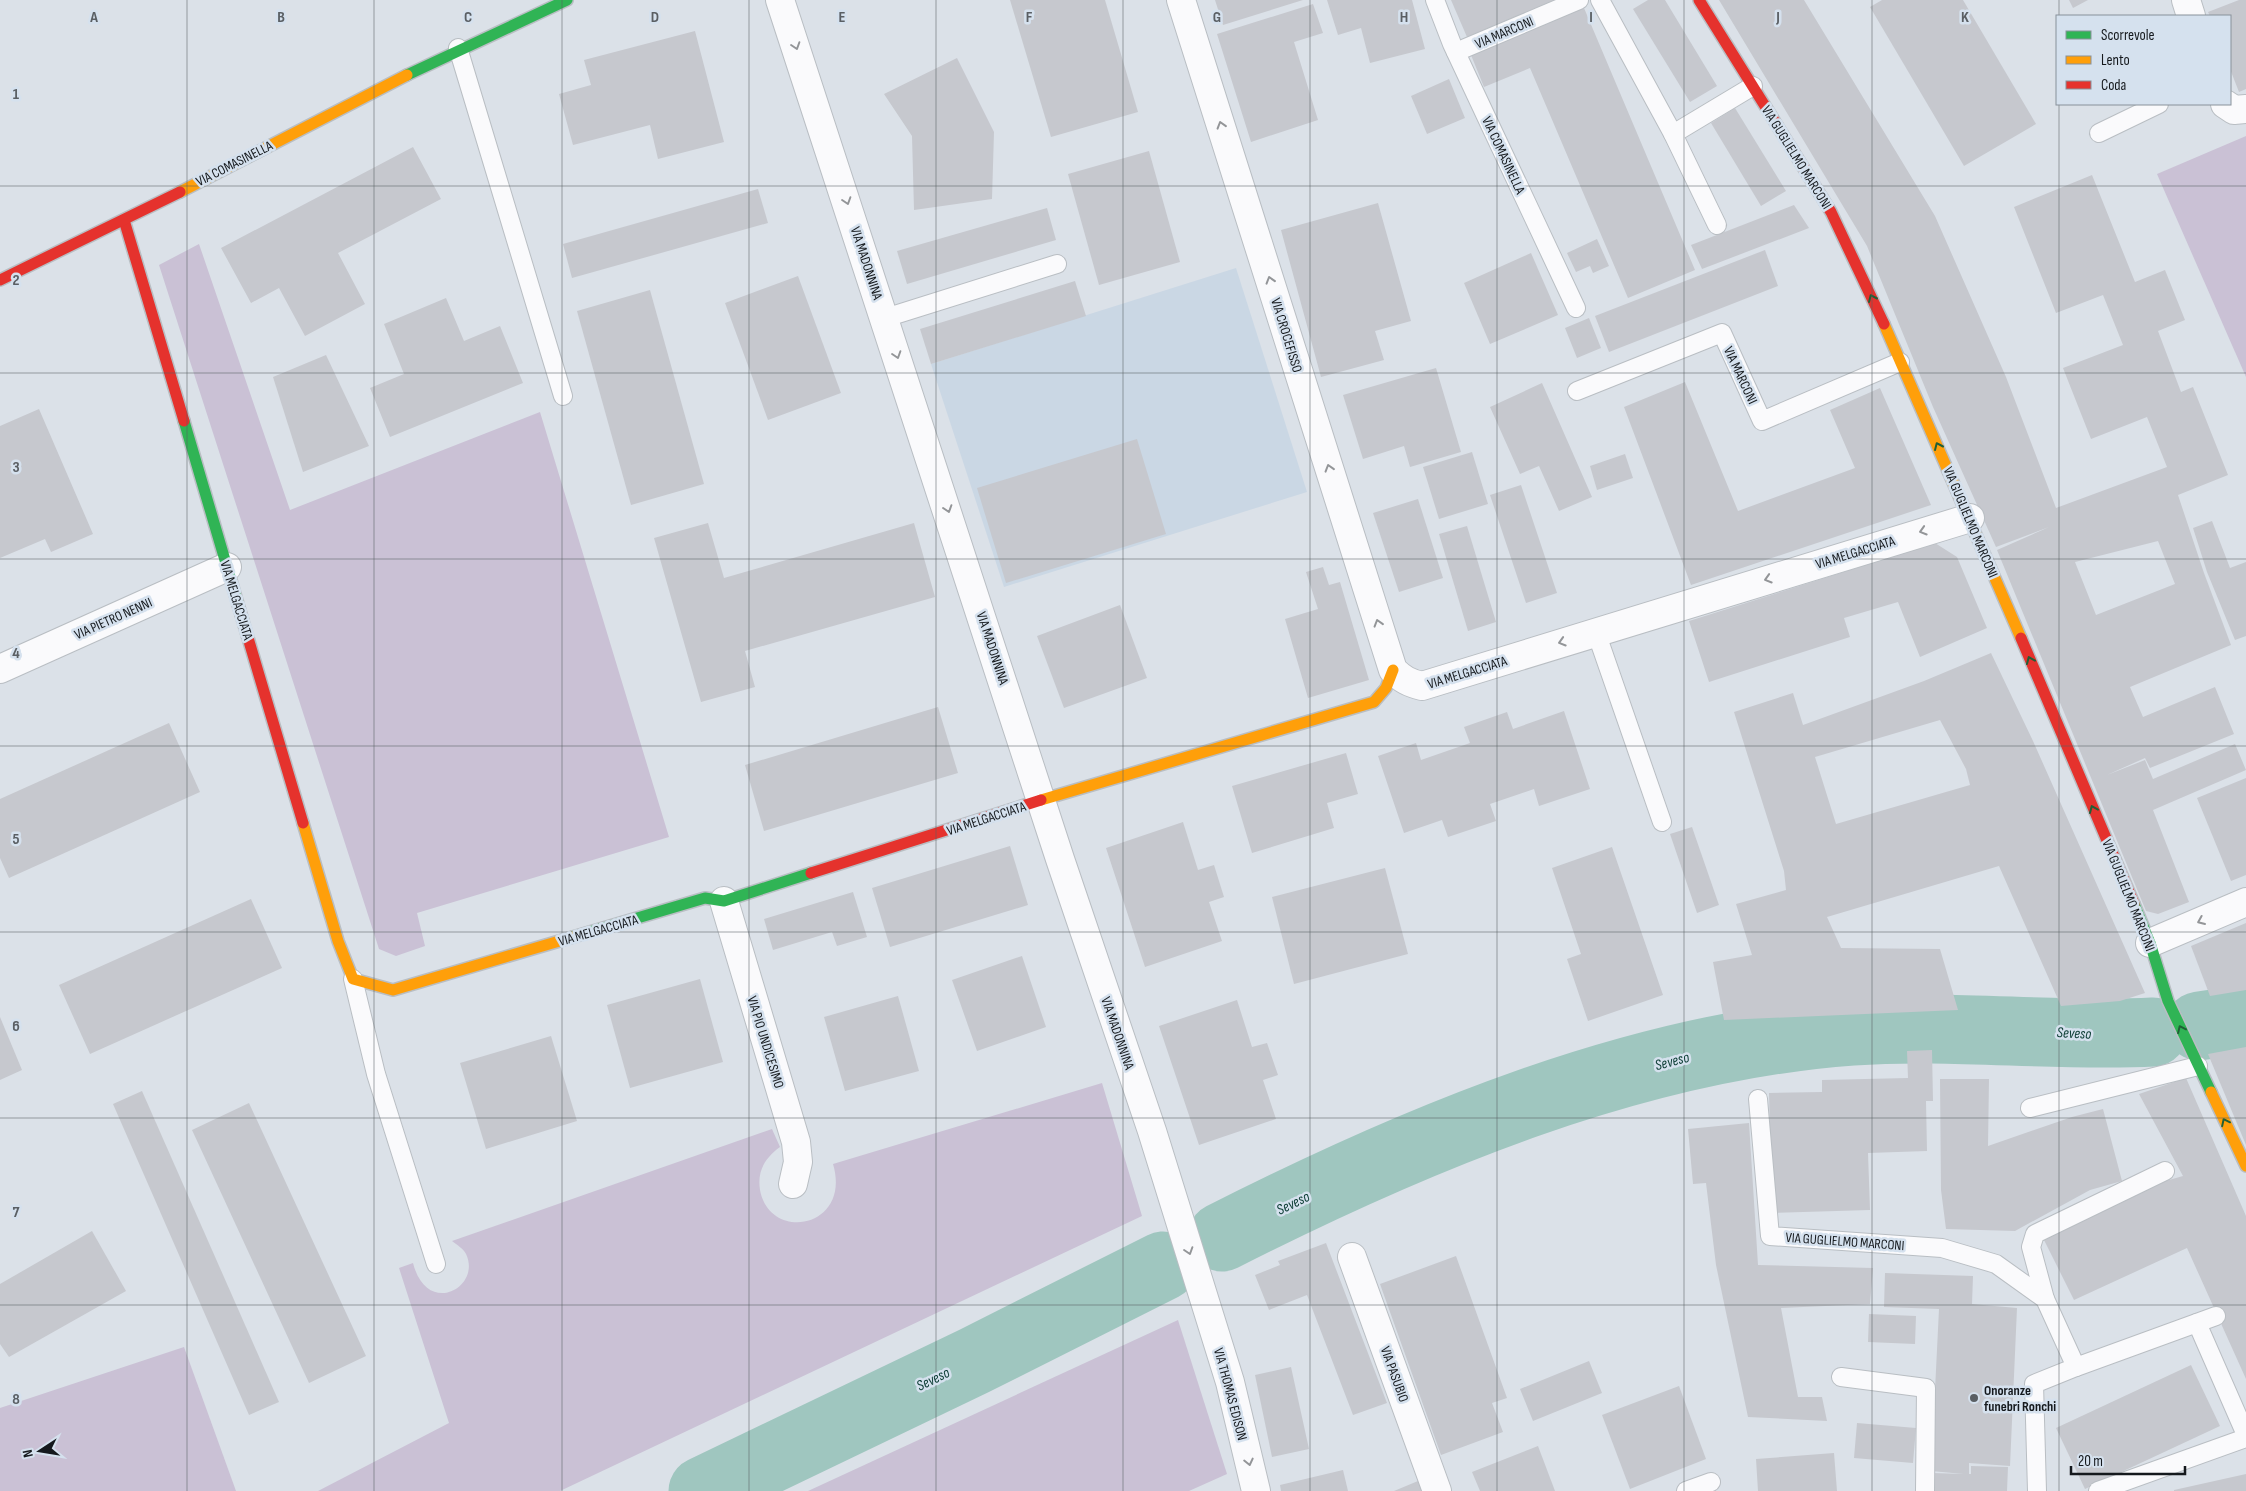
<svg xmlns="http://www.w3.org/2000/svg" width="2246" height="1491" viewBox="0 0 2246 1491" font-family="'Sofia Sans Condensed',sans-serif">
	<rect width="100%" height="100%" fill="#dbe1e8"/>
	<!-- built -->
	<polygon fill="#cad7e4" points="1236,268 1307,492 1004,587 931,364"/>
	<!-- green -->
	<g fill="#cac1d5">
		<polygon points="2246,136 2246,377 2157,174"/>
		<polygon points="199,244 290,510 540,412 669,837 417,913 425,946 396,956 379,949 159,265"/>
		<path d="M1102 1083 1142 1216 560 1491H318L449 1423 399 1268 413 1263C427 1318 482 1287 466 1254 464 1249 457 1245 452 1241L772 1129 780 1147C765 1158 757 1171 760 1190 770 1243 852 1228 833 1164Z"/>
		<polygon points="1178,1320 1227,1474 1189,1491 808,1491"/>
		<polygon points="184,1347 236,1491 0,1491 0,1408"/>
	</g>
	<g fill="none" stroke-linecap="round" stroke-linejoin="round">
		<!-- river -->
		<g stroke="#9fc6bf" stroke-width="69">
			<polyline points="2199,1026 2246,1019"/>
			<path d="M1222 1237C1415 1139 1634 1047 1852 1031 1953 1024 2053 1037 2153 1032"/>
			<polyline points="703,1491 974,1361 1163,1266"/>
		</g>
	</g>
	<!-- building -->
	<g fill="#c6c8ce" fill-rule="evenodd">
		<polygon points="1010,0 1105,0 1138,112 1051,137"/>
		<polygon points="1215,0 1303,0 1223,25"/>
		<polygon points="1327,0 1412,0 1425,49 1370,63 1361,28 1338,35"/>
		<polygon points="1451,0 1555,0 1467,37"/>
		<polygon points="1648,0 1665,0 1717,86 1690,102 1633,9"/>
		<path d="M1719 0H1804L1935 216 2006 377 2056 508 2167 467 2147 417 2091 439 2063 368 2123 345 2103 295 2056 313 2014 207 2092 175 2135 282 2165 270 2185 320 2158 331 2181 392 2193 387 2228 475 2178 495 2204 573 2231 645 2130 687 2143 717 2215 687 2234 734 2150 768 2145 758 2107 775 2145 760 2153 779 2235 744 2246 770 2153 810 2189 902 2158 914 2146 911 1997 550 2049 527 1996 547 1933 407 1867 246ZM2158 541 2175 584 2096 615 2075 562Z"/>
		<polygon points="1882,0 1963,0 2036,124 1964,166 1870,7"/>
		<polygon points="2069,0 2088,0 2073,8"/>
		<polygon points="2239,0 2246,0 2246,89 2239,92 2230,69 2230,16 2210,16 2208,12"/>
		<polygon points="1313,4 1323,33 1294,42 1318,120 1251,142 1217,34"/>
		<polygon points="1584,8 1695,270 1628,298 1530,68 1484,87 1471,55"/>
		<polygon points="695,31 724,142 658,159 650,125 573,145 559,94 591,85 584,60"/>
		<polygon points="957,58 994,132 992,199 914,210 912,136 884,94"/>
		<polygon points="1449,79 1465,118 1427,134 1411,96"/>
		<polygon points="1735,108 1786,191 1761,206 1711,123"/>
		<polygon points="413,147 441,199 338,253 365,304 305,336 279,288 251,303 221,248"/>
		<polygon points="1149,151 1180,262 1099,285 1068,174"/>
		<polygon points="758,189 768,223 572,278 563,244"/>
		<polygon points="1378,203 1411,321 1375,331 1384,360 1321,377 1281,230"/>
		<polygon points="1794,205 1809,228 1702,269 1691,245"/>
		<polygon points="1047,208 1056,240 907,284 897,251"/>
		<polygon points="1597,239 1609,266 1593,273 1590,266 1576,272 1567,253"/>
		<polygon points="1765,250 1778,286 1609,352 1595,316"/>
		<polygon points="1531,253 1558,315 1490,344 1464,283"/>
		<polygon points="798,276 841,393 768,420 725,303"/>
		<polygon points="1075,281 1086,316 931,364 920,329"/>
		<polygon points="650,290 704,484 631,505 577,311"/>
		<polygon points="446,298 464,341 500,326 523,383 390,437 370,388 404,374 384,324"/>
		<polygon points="1589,318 1601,348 1577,358 1565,328"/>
		<polygon points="326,355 369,446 303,472 273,377"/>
		<polygon points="1436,368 1461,452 1410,467 1404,446 1363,459 1343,395"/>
		<polygon points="1685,382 1738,511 1855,468 1830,410 1880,388 1931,505 1691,585 1624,407"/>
		<polygon points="1542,383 1592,497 1559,511 1539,466 1520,474 1490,407"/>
		<polygon points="39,409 93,534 51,552 45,539 0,558 0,426"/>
		<polygon points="1137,439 1166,534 1006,583 977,488"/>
		<polygon points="1472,452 1488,504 1439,519 1423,467"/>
		<polygon points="1625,454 1633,478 1597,490 1590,466"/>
		<polygon points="1521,485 1557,593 1526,603 1490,495"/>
		<polygon points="1418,499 1443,578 1399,592 1373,513"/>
		<polygon points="2212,521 2230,568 2246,562 2246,636 2235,640 2207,572 2193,528"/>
		<polygon points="708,523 724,578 914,523 935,597 745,651 755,687 701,702 654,538"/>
		<polygon points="1467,526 1496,622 1468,631 1439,534"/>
		<polygon points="1935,543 1957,557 1987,628 1920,657 1898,602 1844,618 1850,637 1709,682 1689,621"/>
		<polygon points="1323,567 1329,585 1340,582 1369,680 1308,698 1285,619 1318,609 1306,572"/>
		<polygon points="1120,605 1147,678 1064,708 1037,636"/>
		<path d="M1991 653 2033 741 2145 993 2120 1001 2061 1006 1999 866 1827 917 1841 948 1940 949 1958 1010 1724 1020 1713 962 1752 955 1736 904 1786 890 1784 871 1734 712 1793 693 1803 725 1924 681ZM1940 720 1966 769 1970 785 1836 824 1815 757Z"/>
		<polygon points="938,707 958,773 764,831 745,765"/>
		<polygon points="1564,711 1590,789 1539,806 1534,789 1490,804 1496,821 1448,837 1442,820 1404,833 1378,756 1416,743 1421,760 1470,743 1464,727 1507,712 1513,729"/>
		<polygon points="169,723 200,792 9,878 0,858 0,799"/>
		<polygon points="1346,753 1358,794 1327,803 1334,828 1252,853 1232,786"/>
		<polygon points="2246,778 2246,875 2231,881 2197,798"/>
		<polygon points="1183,822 1198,870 1214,865 1224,897 1209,902 1222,941 1145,967 1106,848"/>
		<polygon points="1692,827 1719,905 1697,913 1670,834"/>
		<polygon points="1010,846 1028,905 890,947 872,888"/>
		<polygon points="1612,847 1663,995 1588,1021 1567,959 1581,954 1552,868"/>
		<polygon points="1385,868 1408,954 1294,984 1272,897"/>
		<polygon points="853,892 867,937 837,946 832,932 773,950 764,919"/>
		<polygon points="251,899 282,968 90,1054 59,985"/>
		<polygon points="2246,923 2246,990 2210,996 2191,946"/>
		<polygon points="1022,956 1046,1027 977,1051 952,980"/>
		<polygon points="700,979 723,1062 630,1088 607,1005"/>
		<polygon points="898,996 919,1071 845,1091 824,1017"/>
		<polygon points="1237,1000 1252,1047 1267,1043 1278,1075 1263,1080 1276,1119 1199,1145 1159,1026"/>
		<polygon points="0,1017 22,1070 0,1080"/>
		<polygon points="551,1036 577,1121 486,1149 460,1063"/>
		<polygon points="2246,1047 2246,1145 2208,1054"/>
		<polygon points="1932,1050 1933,1101 1926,1101 1927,1151 1868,1153 1870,1210 1772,1213 1769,1093 1822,1092 1822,1080 1908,1078 1907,1051"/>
		<polygon points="2186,1078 2246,1216 2246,1379 2187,1248 2074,1300 2043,1238 2155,1184 2183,1176 2139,1094"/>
		<polygon points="1940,1079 1989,1079 1988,1146 2072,1117 2103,1109 2122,1181 2090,1190 2015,1231 1946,1229 1941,1190"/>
		<polygon points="142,1091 279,1402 249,1415 113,1104"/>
		<polygon points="249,1103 366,1356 309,1383 192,1130"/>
		<polygon points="1749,1123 1758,1265 1873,1268 1870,1304 1781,1308 1798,1397 1822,1397 1827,1421 1748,1417 1716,1265 1706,1183 1693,1184 1688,1129"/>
		<polygon points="92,1231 126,1291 9,1357 0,1344 0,1284"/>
		<polygon points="1326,1243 1387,1403 1353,1415 1307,1295 1269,1310 1255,1275 1280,1265 1278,1261"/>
		<polygon points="1456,1256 1507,1398 1492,1403 1503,1432 1441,1455 1380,1284"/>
		<polygon points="1885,1273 1973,1276 1972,1304 2017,1308 2010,1466 1969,1463 1969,1474 1971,1474 1971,1466 2008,1467 2007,1491 1931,1491 1932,1473 1964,1474 1931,1471 1939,1309 1884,1307"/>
		<polygon points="1869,1314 1916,1316 1915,1344 1868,1342"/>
		<polygon points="1589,1361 1602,1393 1533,1421 1520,1389"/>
		<polygon points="2191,1365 2220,1426 2085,1489 2056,1428"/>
		<polygon points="1291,1367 1309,1449 1272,1457 1255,1375"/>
		<polygon points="1679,1386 1706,1459 1630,1489 1602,1415"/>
		<polygon points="1857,1423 1916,1428 1913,1463 1854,1458"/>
		<polygon points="1538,1446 1555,1491 1480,1491 1472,1472"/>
		<polygon points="1834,1453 1837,1491 1758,1491 1756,1459"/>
		<polygon points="1343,1470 1348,1491 1281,1491 1280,1485"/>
		<polygon points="2246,1474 2246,1491 2174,1491 2174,1490"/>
		<polygon points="1418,1481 1422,1491 1394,1491"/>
	</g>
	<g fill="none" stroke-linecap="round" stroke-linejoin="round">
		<!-- lane casing -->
		<g stroke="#b9bec3" stroke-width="20">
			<g id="lane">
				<polyline points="1435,0 1452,44 1576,308"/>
				<polyline points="1600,0 1673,134 1753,86"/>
				<polyline points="458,48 563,396"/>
				<polyline points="1456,52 1579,0"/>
				<polyline points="2099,133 2159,104"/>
				<polyline points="1673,134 1717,225"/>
				<polyline points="885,318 1057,264"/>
				<polyline points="1577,391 1722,333 1762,421 1900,362"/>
				<polyline points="1596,632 1662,822"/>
				<polyline points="353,979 376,1074 436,1264"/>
				<polyline points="1758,1099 1770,1236 1942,1248 1996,1264 2045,1299 2076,1367 2216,1316"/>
				<polyline points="2030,1108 2198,1066"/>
				<polyline points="2045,1299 2031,1247 2035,1234 2165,1171"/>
				<polyline points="2197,1323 2246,1435"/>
				<polyline points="1841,1377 1926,1388 1925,1491"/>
				<polyline points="1686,1491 1711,1482"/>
				<polyline points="2037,1491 2034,1384 2076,1367"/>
				<polyline points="2098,1491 2246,1438"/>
			</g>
		</g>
		<!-- street casing -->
		<g stroke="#b9bec3" stroke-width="30">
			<g id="street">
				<polyline points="780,0 1060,859 1152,1131 1230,1382 1256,1491"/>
				<path d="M1181 0 1393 670C1402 679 1409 683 1422 686L1970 518"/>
				<polyline points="2186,0 2191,16"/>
				<polyline points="2225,104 2234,110 2246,109"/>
				<polyline points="0,669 227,567"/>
				<polyline points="724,901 796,1142 798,1162 793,1184"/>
				<polyline points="2150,943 2246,902"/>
				<polyline points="1352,1257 1437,1491"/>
			</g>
		</g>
		<!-- fast casing -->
		<g stroke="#b9bec3" stroke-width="14">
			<g id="fast">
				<polyline points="407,75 567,0"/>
				<polyline points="184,421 240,611"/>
				<polyline points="2134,904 2150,943 2168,1001 2211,1092"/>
				<polyline points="573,937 705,898 724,901 811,873"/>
			</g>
		</g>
		<!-- slow casing -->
		<g stroke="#b9bec3" stroke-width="14">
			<g id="slow">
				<polyline points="180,192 407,75"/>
				<polyline points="1884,324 2021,638"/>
				<polyline points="1041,800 1374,702 1386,688 1393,670"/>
				<polyline points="303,823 338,941 353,979 393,990 573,937"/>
				<polyline points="2211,1092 2246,1166"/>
			</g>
		</g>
		<!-- jam casing -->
		<g stroke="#b9bec3" stroke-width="14">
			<g id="jam">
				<polyline points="1699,0 1831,212 1884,324"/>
				<polyline points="124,220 184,421"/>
				<polyline points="0,280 180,192"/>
				<polyline points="240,611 303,823"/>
				<polyline points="2021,638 2134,904"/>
				<polyline points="811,873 1041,800"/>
			</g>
		</g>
		<!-- lane -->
		<use href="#lane" stroke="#fafafc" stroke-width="18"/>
		<!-- street -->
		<use href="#street" stroke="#fafafc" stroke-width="28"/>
		<!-- fast -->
		<use href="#fast" stroke="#30b455" stroke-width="11"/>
		<!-- slow -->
		<use href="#slow" stroke="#ff9f0a" stroke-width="11"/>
		<!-- jam -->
		<use href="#jam" stroke="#e5322d" stroke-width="11"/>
	</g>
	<!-- one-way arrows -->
	<defs><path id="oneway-chevron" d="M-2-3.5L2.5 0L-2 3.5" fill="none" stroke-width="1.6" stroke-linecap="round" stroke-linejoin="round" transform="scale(1.25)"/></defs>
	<g stroke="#939598">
		<use href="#oneway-chevron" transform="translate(796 46) rotate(72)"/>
		<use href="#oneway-chevron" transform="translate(1221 125) rotate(-107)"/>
		<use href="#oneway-chevron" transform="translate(847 201) rotate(72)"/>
		<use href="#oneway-chevron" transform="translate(1270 280) rotate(-107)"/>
		<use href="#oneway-chevron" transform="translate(897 355) rotate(72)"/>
		<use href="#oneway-chevron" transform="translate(1329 468) rotate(-107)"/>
		<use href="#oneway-chevron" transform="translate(948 509) rotate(72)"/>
		<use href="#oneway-chevron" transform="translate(1923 531) rotate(163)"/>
		<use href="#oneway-chevron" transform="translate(1768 579) rotate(163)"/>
		<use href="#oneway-chevron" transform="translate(1378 623) rotate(-107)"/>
		<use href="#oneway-chevron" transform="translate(1562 642) rotate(163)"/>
		<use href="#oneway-chevron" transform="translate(2201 921) rotate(157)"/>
		<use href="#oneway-chevron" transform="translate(1189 1251) rotate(72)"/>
		<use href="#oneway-chevron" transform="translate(1249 1462) rotate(77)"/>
	</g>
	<g stroke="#215f36">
		<use href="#oneway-chevron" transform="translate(1872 298) rotate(-114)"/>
		<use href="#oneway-chevron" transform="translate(1938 446) rotate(-114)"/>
		<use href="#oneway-chevron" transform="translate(2030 660) rotate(-113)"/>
		<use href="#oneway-chevron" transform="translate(2093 809) rotate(-113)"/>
		<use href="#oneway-chevron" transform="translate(2181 1029) rotate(-115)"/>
		<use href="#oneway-chevron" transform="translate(2225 1122) rotate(-116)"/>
	</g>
	<!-- grid -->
	<path fill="none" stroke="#5a5f64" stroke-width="1" stroke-opacity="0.55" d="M187 0V1491M374 0V1491M562 0V1491M749 0V1491M936 0V1491M1123 0V1491M1310 0V1491M1497 0V1491M1684 0V1491M1872 0V1491M2059 0V16M2059 104V1491M0 186H2246M0 373H2246M0 559H2246M0 746H2246M0 932H2246M0 1118H2246M0 1305H2246"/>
	<!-- markers -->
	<circle fill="#5a5f64" stroke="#d5e1ee" stroke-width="2" cx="1974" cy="1398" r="5"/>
	<g text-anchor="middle" stroke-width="5" stroke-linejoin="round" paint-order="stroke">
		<!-- street labels -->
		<g font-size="14" fill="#15191d" stroke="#d5e1ee">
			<text transform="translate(1504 32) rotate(-23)" y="5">VIA MARCONI</text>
			<text transform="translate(1504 155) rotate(65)" y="5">VIA COMASINELLA</text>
			<text transform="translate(1797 157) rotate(58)" y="5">VIA GUGLIELMO MARCONI</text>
			<text transform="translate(234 163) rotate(-27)" y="5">VIA COMASINELLA</text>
			<text transform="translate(867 263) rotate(72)" y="5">VIA MADONNINA</text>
			<text transform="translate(1287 335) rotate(73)" y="5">VIA CROCEFISSO</text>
			<text transform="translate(1741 375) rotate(65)" y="5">VIA MARCONI</text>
			<text transform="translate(1971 522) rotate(67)" y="5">VIA GUGLIELMO MARCONI</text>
			<text transform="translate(1855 552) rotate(-17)" y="5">VIA MELGACCIATA</text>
			<text transform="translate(237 600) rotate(73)" y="5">VIA MELGACCIATA</text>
			<text transform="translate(113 618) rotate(-24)" y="5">VIA PIETRO NENNI</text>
			<text transform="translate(993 648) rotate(72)" y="5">VIA MADONNINA</text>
			<text transform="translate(1467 672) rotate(-17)" y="5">VIA MELGACCIATA</text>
			<text transform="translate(986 818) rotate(-18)" y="5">VIA MELGACCIATA</text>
			<text transform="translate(2129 895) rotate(68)" y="5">VIA GUGLIELMO MARCONI</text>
			<text transform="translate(598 930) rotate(-16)" y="5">VIA MELGACCIATA</text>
			<text transform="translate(1118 1033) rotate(71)" y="5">VIA MADONNINA</text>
			<text transform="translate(766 1042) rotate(73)" y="5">VIA PIO UNDICESIMO</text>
			<text transform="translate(1845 1241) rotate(4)" y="5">VIA GUGLIELMO MARCONI</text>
			<text transform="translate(1395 1374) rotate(70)" y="5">VIA PASUBIO</text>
			<text transform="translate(1231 1394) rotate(75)" y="5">VIA THOMAS EDISON</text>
		</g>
		<!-- poi labels -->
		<g font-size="14" font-weight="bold" fill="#15191d" stroke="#d5e1ee" text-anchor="start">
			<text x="1984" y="1395">Onoranze<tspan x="1984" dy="16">funebri Ronchi</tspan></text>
		</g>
		<!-- water labels -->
		<g font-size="15" font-style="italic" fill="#104038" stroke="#d5e1ee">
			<text transform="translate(2074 1033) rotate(3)" y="5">Seveso</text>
			<text transform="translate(1672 1061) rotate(-15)" y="5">Seveso</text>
			<text transform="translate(1293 1203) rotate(-26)" y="5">Seveso</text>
			<text transform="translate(933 1379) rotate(-26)" y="5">Seveso</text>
		</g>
	</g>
	<g font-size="16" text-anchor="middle" font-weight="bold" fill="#5a5f64" stroke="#d5e1ee" stroke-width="5" stroke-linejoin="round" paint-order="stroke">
		<text x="94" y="22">A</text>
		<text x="281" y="22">B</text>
		<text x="468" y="22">C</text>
		<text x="655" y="22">D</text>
		<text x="842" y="22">E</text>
		<text x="1029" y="22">F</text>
		<text x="1217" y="22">G</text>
		<text x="1404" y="22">H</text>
		<text x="1591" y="22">I</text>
		<text x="1778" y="22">J</text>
		<text x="1965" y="22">K</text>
		<text x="16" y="99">1</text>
		<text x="16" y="285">2</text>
		<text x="16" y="472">3</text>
		<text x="16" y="658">4</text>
		<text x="16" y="844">5</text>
		<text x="16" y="1031">6</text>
		<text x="16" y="1217">7</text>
		<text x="16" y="1404">8</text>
	</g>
	<!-- legend -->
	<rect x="2056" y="15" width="175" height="90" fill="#d5e1ee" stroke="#88919a"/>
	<rect x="2066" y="31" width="25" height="8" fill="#30b455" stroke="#88919a"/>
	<text x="2101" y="40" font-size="15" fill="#15191d">Scorrevole</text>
	<rect x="2066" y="56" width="25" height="8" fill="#ff9f0a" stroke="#88919a"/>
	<text x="2101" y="65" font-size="15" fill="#15191d">Lento</text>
	<rect x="2066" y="81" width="25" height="8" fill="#e5322d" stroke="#88919a"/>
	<text x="2101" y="90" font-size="15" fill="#15191d">Coda</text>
	<!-- north arrow -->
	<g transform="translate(40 1451) rotate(258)" stroke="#d5e1ee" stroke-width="4" paint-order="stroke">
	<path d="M0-4L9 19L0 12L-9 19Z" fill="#15191d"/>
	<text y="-8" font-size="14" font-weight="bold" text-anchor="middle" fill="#15191d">N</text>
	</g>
	<!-- scale -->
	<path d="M2071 1466v8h114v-8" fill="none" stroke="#15191d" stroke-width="2.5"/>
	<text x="2078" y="1466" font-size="15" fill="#15191d" stroke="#d5e1ee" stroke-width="4" paint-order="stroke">20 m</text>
</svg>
